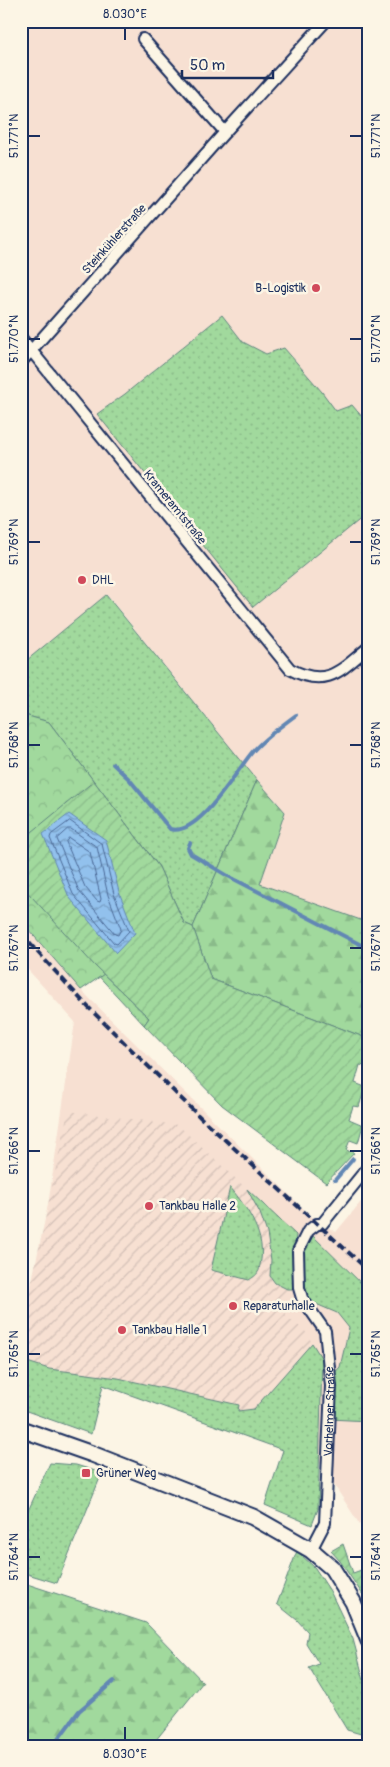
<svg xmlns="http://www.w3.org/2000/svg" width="390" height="1767" viewBox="0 0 390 1767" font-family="Pangolin,sans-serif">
	<defs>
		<pattern id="industrial-furrows" width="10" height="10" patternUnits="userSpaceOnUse" patternTransform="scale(1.25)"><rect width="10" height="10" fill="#f7e0d2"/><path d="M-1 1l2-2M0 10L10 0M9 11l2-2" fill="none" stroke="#d3c0b7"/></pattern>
		<pattern id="grass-dots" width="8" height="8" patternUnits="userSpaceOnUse" patternTransform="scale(1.25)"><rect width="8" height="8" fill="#a1d99d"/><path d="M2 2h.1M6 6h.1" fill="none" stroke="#8abb8a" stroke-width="1.8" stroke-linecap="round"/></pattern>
		<pattern id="forest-firs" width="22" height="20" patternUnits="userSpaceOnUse" patternTransform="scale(1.25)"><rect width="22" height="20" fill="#a1d99d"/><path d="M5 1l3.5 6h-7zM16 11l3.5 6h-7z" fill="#8abb8a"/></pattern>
		<pattern id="park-crowns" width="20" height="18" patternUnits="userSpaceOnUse" patternTransform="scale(1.25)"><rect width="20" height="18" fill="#a1d99d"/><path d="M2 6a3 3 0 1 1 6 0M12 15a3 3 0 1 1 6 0" fill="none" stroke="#8abb8a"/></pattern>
		<pattern id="garden-furrows" width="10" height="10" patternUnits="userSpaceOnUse" patternTransform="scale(1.25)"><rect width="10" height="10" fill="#a1d99d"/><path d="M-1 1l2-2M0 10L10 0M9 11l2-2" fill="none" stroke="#8abb8a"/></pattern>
		<pattern id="water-waves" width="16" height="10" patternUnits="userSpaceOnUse" patternTransform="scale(1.25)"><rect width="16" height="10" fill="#92c1ed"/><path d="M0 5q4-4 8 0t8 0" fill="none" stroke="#769dc3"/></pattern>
	</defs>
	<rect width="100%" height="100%" fill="#fcf5e5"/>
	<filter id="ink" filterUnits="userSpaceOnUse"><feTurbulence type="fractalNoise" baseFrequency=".02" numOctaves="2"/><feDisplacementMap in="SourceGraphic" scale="10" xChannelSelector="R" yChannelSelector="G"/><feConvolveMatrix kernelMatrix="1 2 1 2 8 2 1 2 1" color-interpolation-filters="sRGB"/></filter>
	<g filter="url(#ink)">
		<!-- built -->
		<g fill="#f7e0d2">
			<polygon points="21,21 369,21 369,923 260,884 285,812 257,780 107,595 21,665"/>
			<polygon points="21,921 81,990 315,1220 336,1232 369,1192 369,1539 320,1463 103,1385 41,1253 75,1022 21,962"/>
		</g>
		<!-- industrial -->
		<polygon fill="url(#industrial-furrows)" points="68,1111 178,1125 291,1230 286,1316 305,1331 322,1359 320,1463 103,1385 21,1409 21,1332"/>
		<!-- grass -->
		<g fill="url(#grass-dots)" stroke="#5e847e">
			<polygon points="222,315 243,342 266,354 284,348 322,392 336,411 352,405 369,425 369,512 253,607 97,414 125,394"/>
			<polygon points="106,595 257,780 193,927 184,923 159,867 49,722 21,714 21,665"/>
			<polygon points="95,966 149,1018 144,1025 92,969"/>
			<path d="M230 1187C248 1209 267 1236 260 1265 259 1267 260 1270 258 1272 257 1275 252 1278 249 1280L211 1270Z"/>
			<polygon points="247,1189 296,1235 294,1256 296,1281 293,1289 287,1289 275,1283 270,1276 271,1260 267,1233 260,1213"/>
			<polygon points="308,1231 369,1291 369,1421 329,1419 330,1378 340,1367 349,1328 337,1313 302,1298 298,1251"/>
			<polygon points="312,1343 322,1359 318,1509 312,1525 265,1505 283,1450 103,1385 91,1434 21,1409 21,1360 49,1369 118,1378 239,1405 238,1411 254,1409"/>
			<polygon points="50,1463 76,1465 102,1473 57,1583 21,1572 21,1526"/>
			<polygon points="297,1551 315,1568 330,1591 353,1639 365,1684 369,1705 369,1734 361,1734 347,1730 309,1668 319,1664 306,1643 308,1632 297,1620 277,1604"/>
		</g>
		<!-- forest -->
		<g fill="url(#forest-firs)" stroke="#5e847e">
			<polygon points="257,780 285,812 260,884 369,923 369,1039 211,979 193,927"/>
			<polygon points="21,1582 146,1623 203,1682 151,1746 21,1746"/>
		</g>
		<!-- park -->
		<polygon fill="url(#park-crowns)" stroke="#5e847e" points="21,714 49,722 159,867 104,974 81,990 21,921"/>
		<!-- garden -->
		<g fill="url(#garden-furrows)" stroke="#5e847e">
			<polygon points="94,781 159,867 184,923 193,927 211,979 369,1039 369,1067 360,1065 355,1083 365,1087 359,1107 353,1106 349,1119 363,1125 358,1143 350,1140 346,1150 354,1153 326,1183 222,1105 144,1025 149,1018 95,966 21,885 21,841"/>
			<polygon points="343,1544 353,1573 364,1569 362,1560 369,1558 369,1604 340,1561 331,1551"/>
		</g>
		<!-- water -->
		<polygon fill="url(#water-waves)" stroke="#6287b4" points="69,814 106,840 119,892 135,933 116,953 69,897 43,834"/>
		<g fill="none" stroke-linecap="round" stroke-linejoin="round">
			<!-- shore -->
			<g stroke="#4b6997" stroke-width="1">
				<polygon points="70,821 102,844 114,894 129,931 117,944 114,943 73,894 50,838 51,835"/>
				<polygon points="68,829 71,829 97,847 108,895 121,929 118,935 115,934 79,891 57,839"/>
				<polygon points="69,838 90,852 101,899 100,902 97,901 85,887 66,842"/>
			</g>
			<!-- stream -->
			<g stroke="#6287b4" stroke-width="4">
				<path d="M113 764 129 779 170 829C199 838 237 769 254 750 266 737 281 726 296 715"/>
				<polyline points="190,843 188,848 191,854 228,876 369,949"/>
				<polyline points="335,1180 353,1159"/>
				<polyline points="53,1746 79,1711 114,1681"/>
			</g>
			<!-- street casing -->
			<g stroke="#1b2f5e" stroke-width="14">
				<g id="street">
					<polyline points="143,39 225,132"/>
					<path d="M21 338 290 669C327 689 341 670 369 647"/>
					<polyline points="21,362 225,132 326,21"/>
					<path id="s1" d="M311 1550 325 1523 331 1386 325 1331 302 1298 299 1288 298 1251 308 1231 317 1224H322L369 1166"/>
				</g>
			</g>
			<!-- secondary casing -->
			<g stroke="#1b2f5e" stroke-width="19">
				<polyline id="secondary" points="21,1429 92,1454 253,1517 311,1550 332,1568 353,1602 369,1641"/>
			</g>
			<!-- street -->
			<use href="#street" stroke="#fcf5e5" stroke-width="10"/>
			<!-- secondary -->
			<use href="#secondary" stroke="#fcf5e5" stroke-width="15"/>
			<!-- rail -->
			<polyline stroke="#1b2f5e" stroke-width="4" stroke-dasharray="8 4" stroke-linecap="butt" points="21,934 88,1007 201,1118 369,1271"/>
		</g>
	</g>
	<!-- ticks -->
	<path fill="none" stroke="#1b2f5e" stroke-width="2" d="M125 28V40M28 136H40M350 136H362M28 339H40M350 339H362M28 542H40M350 542H362M28 745H40M350 745H362M28 948H40M350 948H362M28 1151H40M350 1151H362M28 1354H40M350 1354H362M28 1557H40M350 1557H362M125 1727V1740"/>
	<!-- markers -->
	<g fill="#d1495b" stroke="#fcf5e5" stroke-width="2">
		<circle cx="316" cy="288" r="5"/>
		<circle cx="82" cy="580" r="5"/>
		<circle cx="149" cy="1206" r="5"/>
		<circle cx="233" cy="1306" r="5"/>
		<circle cx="122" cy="1330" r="5"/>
		<rect x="81" y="1468" width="10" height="10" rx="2.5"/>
	</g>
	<g text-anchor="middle" stroke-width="5" stroke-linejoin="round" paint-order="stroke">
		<!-- street labels -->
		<g font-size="12" fill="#1b2f5e" stroke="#fcf5e5">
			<text transform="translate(114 239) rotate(-48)" y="4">Steinkühlerstraße</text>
			<text transform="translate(175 507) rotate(51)" y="4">Krameramtstraße</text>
			<text dy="4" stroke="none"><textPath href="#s1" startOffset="142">Vorhelmer Straße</textPath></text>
		</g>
		<!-- poi labels -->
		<g font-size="12" fill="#1b2f5e" stroke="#fcf5e5" text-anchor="start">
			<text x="306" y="292" text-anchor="end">B-Logistik</text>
			<text x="92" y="584">DHL</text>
			<text x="159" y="1210">Tankbau Halle 2</text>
			<text x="243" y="1310">Reparaturhalle</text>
			<text x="132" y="1334">Tankbau Halle 1</text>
			<text x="96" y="1477">Grüner Weg</text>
		</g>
	</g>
	<!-- margin -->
	<rect width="390" height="1767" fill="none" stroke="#fcf5e5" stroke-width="55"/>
	<!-- scale -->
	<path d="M182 70v8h91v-8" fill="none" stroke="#1b2f5e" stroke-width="2.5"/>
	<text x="190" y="70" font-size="15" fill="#1b2f5e" stroke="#fcf5e5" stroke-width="4" paint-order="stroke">50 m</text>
	<rect x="28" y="28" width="334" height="1712" fill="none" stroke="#1b2f5e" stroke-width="2"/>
	<g font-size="12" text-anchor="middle" fill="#1b2f5e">
		<text x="125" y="18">8.030°E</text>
		<text transform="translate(14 136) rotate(-90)" y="4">51.771°N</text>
		<text transform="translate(376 136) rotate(-90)" y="4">51.771°N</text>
		<text transform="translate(14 339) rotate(-90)" y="4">51.770°N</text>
		<text transform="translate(376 339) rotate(-90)" y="4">51.770°N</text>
		<text transform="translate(14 542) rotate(-90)" y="4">51.769°N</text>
		<text transform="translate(376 542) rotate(-90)" y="4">51.769°N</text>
		<text transform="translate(14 745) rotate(-90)" y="4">51.768°N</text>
		<text transform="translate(376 745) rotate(-90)" y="4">51.768°N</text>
		<text transform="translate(14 948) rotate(-90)" y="4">51.767°N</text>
		<text transform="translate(376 948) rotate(-90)" y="4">51.767°N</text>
		<text transform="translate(14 1151) rotate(-90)" y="4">51.766°N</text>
		<text transform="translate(376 1151) rotate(-90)" y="4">51.766°N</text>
		<text transform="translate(14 1354) rotate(-90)" y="4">51.765°N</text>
		<text transform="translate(376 1354) rotate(-90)" y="4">51.765°N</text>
		<text transform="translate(14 1557) rotate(-90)" y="4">51.764°N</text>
		<text transform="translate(376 1557) rotate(-90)" y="4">51.764°N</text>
		<text x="125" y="1758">8.030°E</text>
	</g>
</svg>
